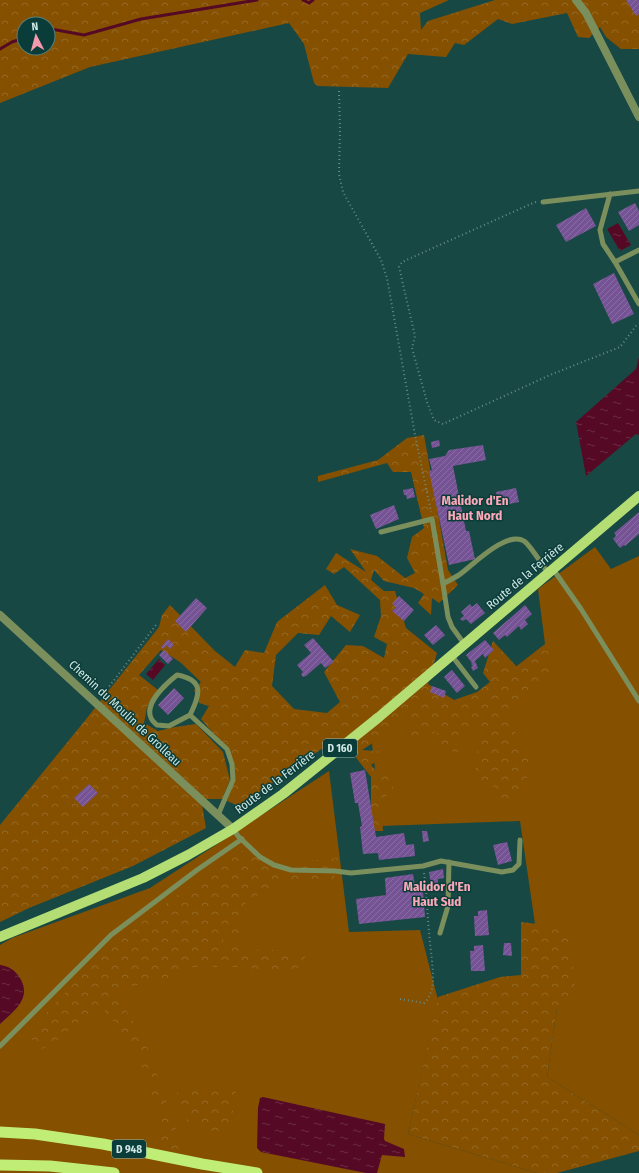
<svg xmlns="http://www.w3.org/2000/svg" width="639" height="1173" viewBox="0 0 639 1173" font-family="'Fira Sans Condensed',sans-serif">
	<defs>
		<pattern id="forest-crowns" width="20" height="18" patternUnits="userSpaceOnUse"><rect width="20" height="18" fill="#855000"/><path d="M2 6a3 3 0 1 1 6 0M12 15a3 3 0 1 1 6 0" fill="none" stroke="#956925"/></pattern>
		<pattern id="water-ripples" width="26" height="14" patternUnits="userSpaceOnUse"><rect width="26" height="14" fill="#550924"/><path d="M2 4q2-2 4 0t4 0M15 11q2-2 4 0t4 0" fill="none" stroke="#6c2d44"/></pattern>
		<pattern id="building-hatch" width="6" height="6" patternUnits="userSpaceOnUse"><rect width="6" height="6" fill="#755395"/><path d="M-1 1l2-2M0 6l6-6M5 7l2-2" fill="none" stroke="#886ca4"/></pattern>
	</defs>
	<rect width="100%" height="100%" fill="#184844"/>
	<!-- grass -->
	<g fill="#855000">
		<polygon points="595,547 611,569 639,556 639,1135 547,1077 557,1008 536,931 520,821 382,826 371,736 423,690 455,714 545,644 538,589"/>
		<polygon points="329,771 349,932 420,930 438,1000 408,1134 537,1173 0,1173 0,945 12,938 150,888"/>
	</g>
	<!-- forest -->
	<g fill="url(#forest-crowns)" fill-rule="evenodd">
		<path d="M0 0H449L420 13 421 30 428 21 495 0H639V49H621L606 37 600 27 589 38 578 37 567 13 512 24 498 19 464 45 455 43 446 57 408 54 388 88 318 86 314 83 304 44 289 23 90 67 0 103ZM24 24H48V48H24Z"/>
		<polygon points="424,435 448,570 458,585 439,603 432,598 431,615 418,603 424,594 414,588 384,581 374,570 371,580 384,591 395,591 406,628 437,653 428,684 454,700 477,692 490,682 483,673 493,641 518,668 538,650 553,652 549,679 518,706 509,720 530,761 524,792 509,800 499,798 497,787 487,786 475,773 480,728 465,733 459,752 434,749 438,730 421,741 409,737 414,716 362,750 390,752 371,765 380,775 395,778 392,791 381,800 383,831 371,831 371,777 354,755 338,742 320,750 239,806 227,801 235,779 228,747 213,733 201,719 209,706 199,703 194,690 201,682 180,662 161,650 139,675 158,690 147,707 144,723 158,731 175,727 196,724 223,752 230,780 222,799 201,799 206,828 133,866 29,908 0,922 0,825 83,723 159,627 162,615 170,605 215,651 235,667 245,650 264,653 277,622 325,585 337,605 360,615 350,632 331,616 319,635 298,633 276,655 272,686 294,709 327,713 340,702 324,672 346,645 363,646 384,658 387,644 374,637 381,616 380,600 344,567 334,574 326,569 336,553 366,572 350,549 377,556 405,578 415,573 407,558 412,537 424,528 411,472 393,472 387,463 318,482 318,476 378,460 407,438"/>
		<polygon points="238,850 281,863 338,858 334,881 315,886 286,882 246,901 240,934 219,937 245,953 264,948 306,956 295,972 236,967 193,967 166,979 119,989 116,995 144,1038 183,1149 165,1150 156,1133 163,1126 135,1048 104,1010 84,1017 56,1041 42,1049 27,1034 108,947"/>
		<polygon points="521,922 570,928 576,1000 557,1008 547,1077 639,1135 639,1151 557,1173 537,1173 408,1134 438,997 500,977 521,975"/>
		<polygon points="175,1087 236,1091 229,1137 189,1126"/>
	</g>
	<!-- water -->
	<g fill="url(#water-ripples)">
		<polygon points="618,223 631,245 620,251 607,229"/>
		<polygon points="639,357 639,435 636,434 586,476 576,422 636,369"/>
		<polygon points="159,659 165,665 153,680 146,674"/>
		<path d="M0 965C8 966 13 969 18 975 34 997 15 1010 0 1024Z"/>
		<polygon points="263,1097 385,1124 384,1139 385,1141 404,1149 405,1157 382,1155 377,1173 366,1173 261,1152 257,1148 258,1108 260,1098"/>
	</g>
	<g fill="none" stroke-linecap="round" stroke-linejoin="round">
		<!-- stream -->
		<g stroke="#550924" stroke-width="3">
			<polyline points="303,0 309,3 313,0"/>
			<polyline points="48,30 51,29 84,35 141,19 257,0"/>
			<polyline points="0,49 12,42 24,38"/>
		</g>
	</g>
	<!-- building -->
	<g fill="url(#building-hatch)">
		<polygon points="626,0 639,0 639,14 636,16"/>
		<polygon points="635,203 639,211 639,225 629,231 618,212"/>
		<polygon points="586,208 596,226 566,242 556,225"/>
		<polygon points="614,273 634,314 612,324 593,284"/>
		<polygon points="439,440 440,446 432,448 431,442"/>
		<polygon points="483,445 486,460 453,466 466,531 469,531 475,559 449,565 429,471 432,470 429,459 445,456 449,450"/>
		<polygon points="413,488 415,497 407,499 406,495 404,495 403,490"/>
		<polygon points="516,488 519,502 500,506 496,492"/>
		<polygon points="394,505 399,519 376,529 370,515"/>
		<polygon points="639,512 639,534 625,546 624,545 620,548 613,539 616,536 614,533"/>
		<polygon points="399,596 414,610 404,621 392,611 396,607 392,604"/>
		<polygon points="196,598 207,608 186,632 175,621"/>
		<polygon points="477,603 485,613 471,624 466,619 463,621 460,619 464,616 461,612 470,604 472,607"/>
		<polygon points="525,605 532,614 525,620 528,624 521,630 519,626 507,637 505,635 499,640 493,633"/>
		<polygon points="436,625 445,635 433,645 424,635"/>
		<polygon points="313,638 334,662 325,668 321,663 306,676 303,677 301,674 303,672 297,665 311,653 304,645"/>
		<polygon points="168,639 174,645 170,649 167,645 163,649 161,647"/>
		<polygon points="485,640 494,650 485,658 483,654 475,661 478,668 473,671 471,667 473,666 471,664 472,663 466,655"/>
		<polygon points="164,650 173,659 168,664 159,655"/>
		<polygon points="452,670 465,686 457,693 444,677"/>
		<polygon points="432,686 446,691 444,698 430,692"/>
		<polygon points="174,688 184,698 168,715 158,705"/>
		<polygon points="365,770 376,837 404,833 406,845 414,844 415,856 379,860 378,853 363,854 360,827 362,826 358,803 355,803 350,773"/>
		<polygon points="89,784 98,793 83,807 74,798"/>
		<polygon points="422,831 427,831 429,841 423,842"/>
		<polygon points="507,842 512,861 498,865 493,845"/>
		<polygon points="443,869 444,878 438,879 438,883 431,885 429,872"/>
		<polygon points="413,874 416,892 423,892 425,917 359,924 356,899 386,895 385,878"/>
		<polygon points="487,910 489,935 475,936 474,916 478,916 478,911"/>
		<polygon points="504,943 511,943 512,956 503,955"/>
		<polygon points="483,945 485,971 471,971 470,951 474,951 474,946"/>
	</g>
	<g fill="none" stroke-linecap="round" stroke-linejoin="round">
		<!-- path -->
		<g stroke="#678c89" stroke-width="2" stroke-dasharray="1 3" stroke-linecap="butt">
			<polyline points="339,91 340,129 339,174 343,192 381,260 387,278 415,435 431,512"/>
			<polyline points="536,202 533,203 402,262 399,267 415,336 412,348 427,402 434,420 443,424 550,375 620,347 636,326 639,324"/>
			<polyline points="102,696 156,625"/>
			<path d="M400 999 424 1003C431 997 433 987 433 978 433 963 430 947 429 931 427 912 427 892 424 873"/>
		</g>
		<!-- service -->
		<g stroke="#7b8f5d" stroke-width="5">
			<polyline points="610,194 600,230 603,244 615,262 639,304"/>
			<polyline points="543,202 639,191"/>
			<polyline points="615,262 639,250"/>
			<polyline points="381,532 432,519 443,584"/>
			<polyline points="553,569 581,609 639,701"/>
			<path d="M465 645 452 627 448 617 443 584C448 581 454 578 459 575 473 565 507 530 524 541 529 544 544 567 548 573"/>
			<polyline points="452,656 476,687"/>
			<path d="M190 715C200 695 205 680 177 675 167 683 144 703 151 718 152 721 155 723 157 725L169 726 190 715 227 749 232 764 233 780 218 815"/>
			<polyline points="233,829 238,836 260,857 274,865 291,870 335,871 351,873 423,866 441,861 502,872 513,870 519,864 520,840"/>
			<polyline points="440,933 448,906 449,862"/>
			<polyline points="0,1046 111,935 197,870 242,839"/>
		</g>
		<!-- minor -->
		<g stroke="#7b8f5d" stroke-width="8">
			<polyline points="576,0 586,13 639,117"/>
			<polyline points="0,615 233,829"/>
		</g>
		<!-- primary -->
		<polyline stroke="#b4de73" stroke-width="10" points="0,937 143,878 188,855 233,829 283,794 379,717 639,496"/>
		<!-- trunk -->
		<g stroke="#c0ed76" stroke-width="11">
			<polyline points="0,1132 35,1134 103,1144 202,1164 257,1173"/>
			<polyline points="0,1165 50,1166 114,1173"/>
		</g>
	</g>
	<g text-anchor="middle" stroke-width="3" stroke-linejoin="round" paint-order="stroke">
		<!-- shield labels -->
		<g fill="#0a3d39" stroke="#94b4b1" stroke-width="1">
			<rect x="323" y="739" width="34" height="18" rx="3"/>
			<rect x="112" y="1140" width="34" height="18" rx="3"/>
		</g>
		<g font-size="11" font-weight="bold" fill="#cfe7e4">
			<text x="340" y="752">D 160</text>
			<text x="129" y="1153">D 948</text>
		</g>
		<!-- street labels -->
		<g font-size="12" fill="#cfe7e4" stroke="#0a3d39">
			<text transform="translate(525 576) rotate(-40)" y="4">Route de la Ferrière</text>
			<text transform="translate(125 713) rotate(43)" y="4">Chemin du Moulin de Grolleau</text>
			<text transform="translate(275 782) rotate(-37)" y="4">Route de la Ferrière</text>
		</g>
		<!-- neighbourhood labels -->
		<g font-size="13" font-weight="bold" fill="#fba8b8" stroke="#0a3d39">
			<text x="475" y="505">Malidor d'En<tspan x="475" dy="15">Haut Nord</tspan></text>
			<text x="437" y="891">Malidor d'En<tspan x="437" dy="15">Haut Sud</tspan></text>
		</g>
	</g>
	<!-- north arrow -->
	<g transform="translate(36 36) rotate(354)"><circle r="19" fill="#0a3d39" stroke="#59817d"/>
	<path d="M0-3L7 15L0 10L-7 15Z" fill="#f39aac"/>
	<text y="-6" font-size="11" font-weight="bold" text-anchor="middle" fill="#cfe7e4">N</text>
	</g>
</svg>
